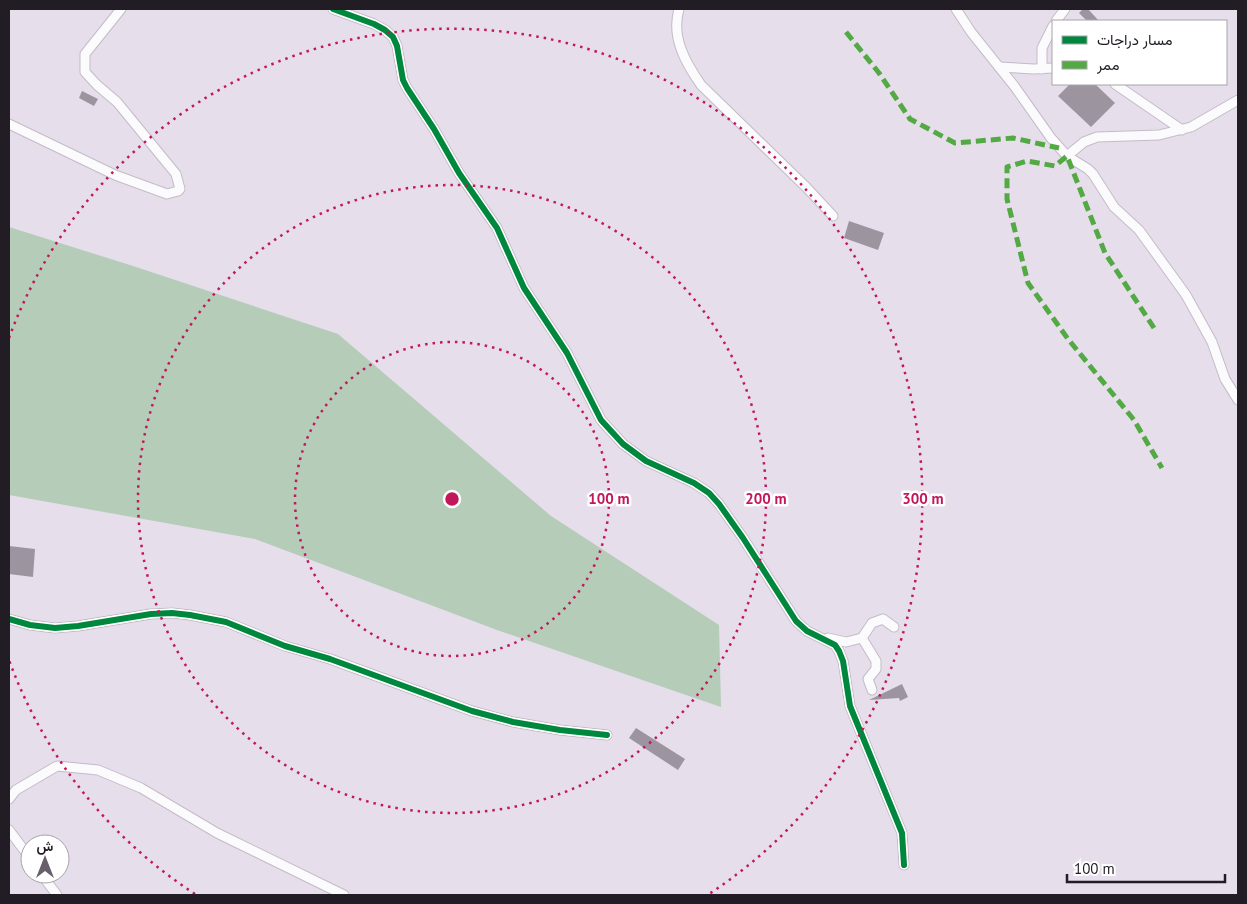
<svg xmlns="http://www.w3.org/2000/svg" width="1247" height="904" viewBox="0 0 1247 904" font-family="'PT Sans',Vazirmatn,sans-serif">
	<rect width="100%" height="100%" fill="#e7deeb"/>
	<!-- green -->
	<polygon fill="#b4ccb8" points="9,227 133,266 338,334 551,516 719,625 721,707 497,630 255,539 9,495"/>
	<!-- building -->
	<g fill="#9c959f">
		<polygon points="1083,9 1088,9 1099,21 1087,21 1079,13"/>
		<polygon points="1070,84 1095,84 1115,103 1091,127 1058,96"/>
		<polygon points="82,91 98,99 94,106 79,98"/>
		<polygon points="849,221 884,233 878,250 844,238"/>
		<polygon points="9,546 35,549 33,577 9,574"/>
		<polygon points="902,684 908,697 900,701 899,698 869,700"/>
		<polygon points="636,728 685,759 678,770 629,738"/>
	</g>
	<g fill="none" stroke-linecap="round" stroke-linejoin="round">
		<!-- street casing -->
		<g stroke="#c3bcc6" stroke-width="11">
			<g id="street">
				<polyline points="333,9 374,24 385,30 393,37 397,46 403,80 407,88 434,129 459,173 497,228 524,288 567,353 601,420 623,444 646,461 694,483 709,493 719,504 743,538 796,621 807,631 835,645 839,651 843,661 850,706 902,833 904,865"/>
				<path d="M679 9C671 37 685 62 701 85L807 188 833 216"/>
				<polyline points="956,9 971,32 1015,87 1051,138 1067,156 1088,169 1093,174 1114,207 1139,230 1186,295 1212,342 1225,379 1238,400"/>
				<polyline points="1056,21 1065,9"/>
				<polyline points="999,67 1034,69 1053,68"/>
				<polyline points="1042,69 1042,48 1053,26"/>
				<polyline points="1115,84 1182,130"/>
				<polyline points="9,124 115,175 167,194 178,191 180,189 176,174 117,102 97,85 85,72 85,54 121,9"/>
				<polyline points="1067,156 1084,142 1097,137 1159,135 1191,127 1238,100"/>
				<polyline points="9,619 30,625 55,628 78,626 151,614 172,613 190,615 226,622 285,646 330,659 472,711 513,722 560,730 607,735"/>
				<polyline points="828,638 846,642 862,638 872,623 883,619 894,627"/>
				<polyline points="862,638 876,661 876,669 868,679 872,690"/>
				<polyline points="9,799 16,790 57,766 98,770 141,788 217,833 344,895"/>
				<polyline points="9,830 30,858"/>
				<polyline points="41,874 57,895"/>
			</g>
		</g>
		<!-- street -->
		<use href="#street" stroke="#fbfafc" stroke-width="9"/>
		<!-- quiet -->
		<g stroke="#53a944" stroke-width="5" stroke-dasharray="10 5" stroke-linecap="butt">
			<polyline points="846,32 879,73 910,119 955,143 1013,138 1059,148"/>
			<polyline points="1154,328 1105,253 1067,156 1055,166 1027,161 1007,167 1007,199 1028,283 1068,339 1134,420 1162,468"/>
		</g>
		<!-- cycleway casing -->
		<g stroke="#fff" stroke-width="9">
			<g id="cycleway">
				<polyline points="333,9 374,24 385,30 393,37 397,46 403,80 407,88 434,129 459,173 497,228 524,288 567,353 601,420 623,444 646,461 694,483 709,493 719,504 743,538 796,621 807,631 835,645 839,651 843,661 850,706 902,833 904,865"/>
				<polyline points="9,619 30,625 55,628 78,626 151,614 172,613 190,615 226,622 285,646 330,659 472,711 513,722 560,730 607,735"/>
			</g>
		</g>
		<!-- cycleway -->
		<use href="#cycleway" stroke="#00873e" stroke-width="6"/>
	</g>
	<!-- distance rings -->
	<g fill="none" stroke="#c2185b" stroke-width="2.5" stroke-dasharray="2.5 5">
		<circle cx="452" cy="499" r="157"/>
		<circle cx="452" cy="499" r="314"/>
		<path d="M195 894A471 471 0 0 1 9 660M9 338A471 471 0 1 1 709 894"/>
	</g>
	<circle cx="452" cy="499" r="8" fill="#c2185b" stroke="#fff" stroke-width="2.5"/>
	<g font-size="15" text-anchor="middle" font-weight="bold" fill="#c2185b" stroke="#fff" stroke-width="5" stroke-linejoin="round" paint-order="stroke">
		<text x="609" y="504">100 m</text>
		<text x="766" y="504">200 m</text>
		<text x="923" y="504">300 m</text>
	</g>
	<!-- border -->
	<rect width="1247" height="904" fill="none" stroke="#221c24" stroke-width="20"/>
	<!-- legend -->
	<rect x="1052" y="20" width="175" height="65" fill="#ffffff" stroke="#a7a4a7"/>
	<rect x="1062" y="36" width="25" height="8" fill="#00873e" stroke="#a7a4a7"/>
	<text x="1097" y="45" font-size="15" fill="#221c24">مسار دراجات</text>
	<rect x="1062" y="61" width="25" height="8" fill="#53a944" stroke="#a7a4a7"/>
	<text x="1097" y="70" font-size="15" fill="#221c24">ممر</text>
	<!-- north arrow -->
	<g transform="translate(45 859)"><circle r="24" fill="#ffffff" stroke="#a7a4a7"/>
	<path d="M0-4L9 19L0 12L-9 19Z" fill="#67606a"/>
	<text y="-8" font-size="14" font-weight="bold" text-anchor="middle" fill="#221c24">ش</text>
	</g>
	<!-- scale -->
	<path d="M1067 874v8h158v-8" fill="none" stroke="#221c24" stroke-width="2.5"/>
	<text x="1074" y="874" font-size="15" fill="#221c24" stroke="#ffffff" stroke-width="4" paint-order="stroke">100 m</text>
</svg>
